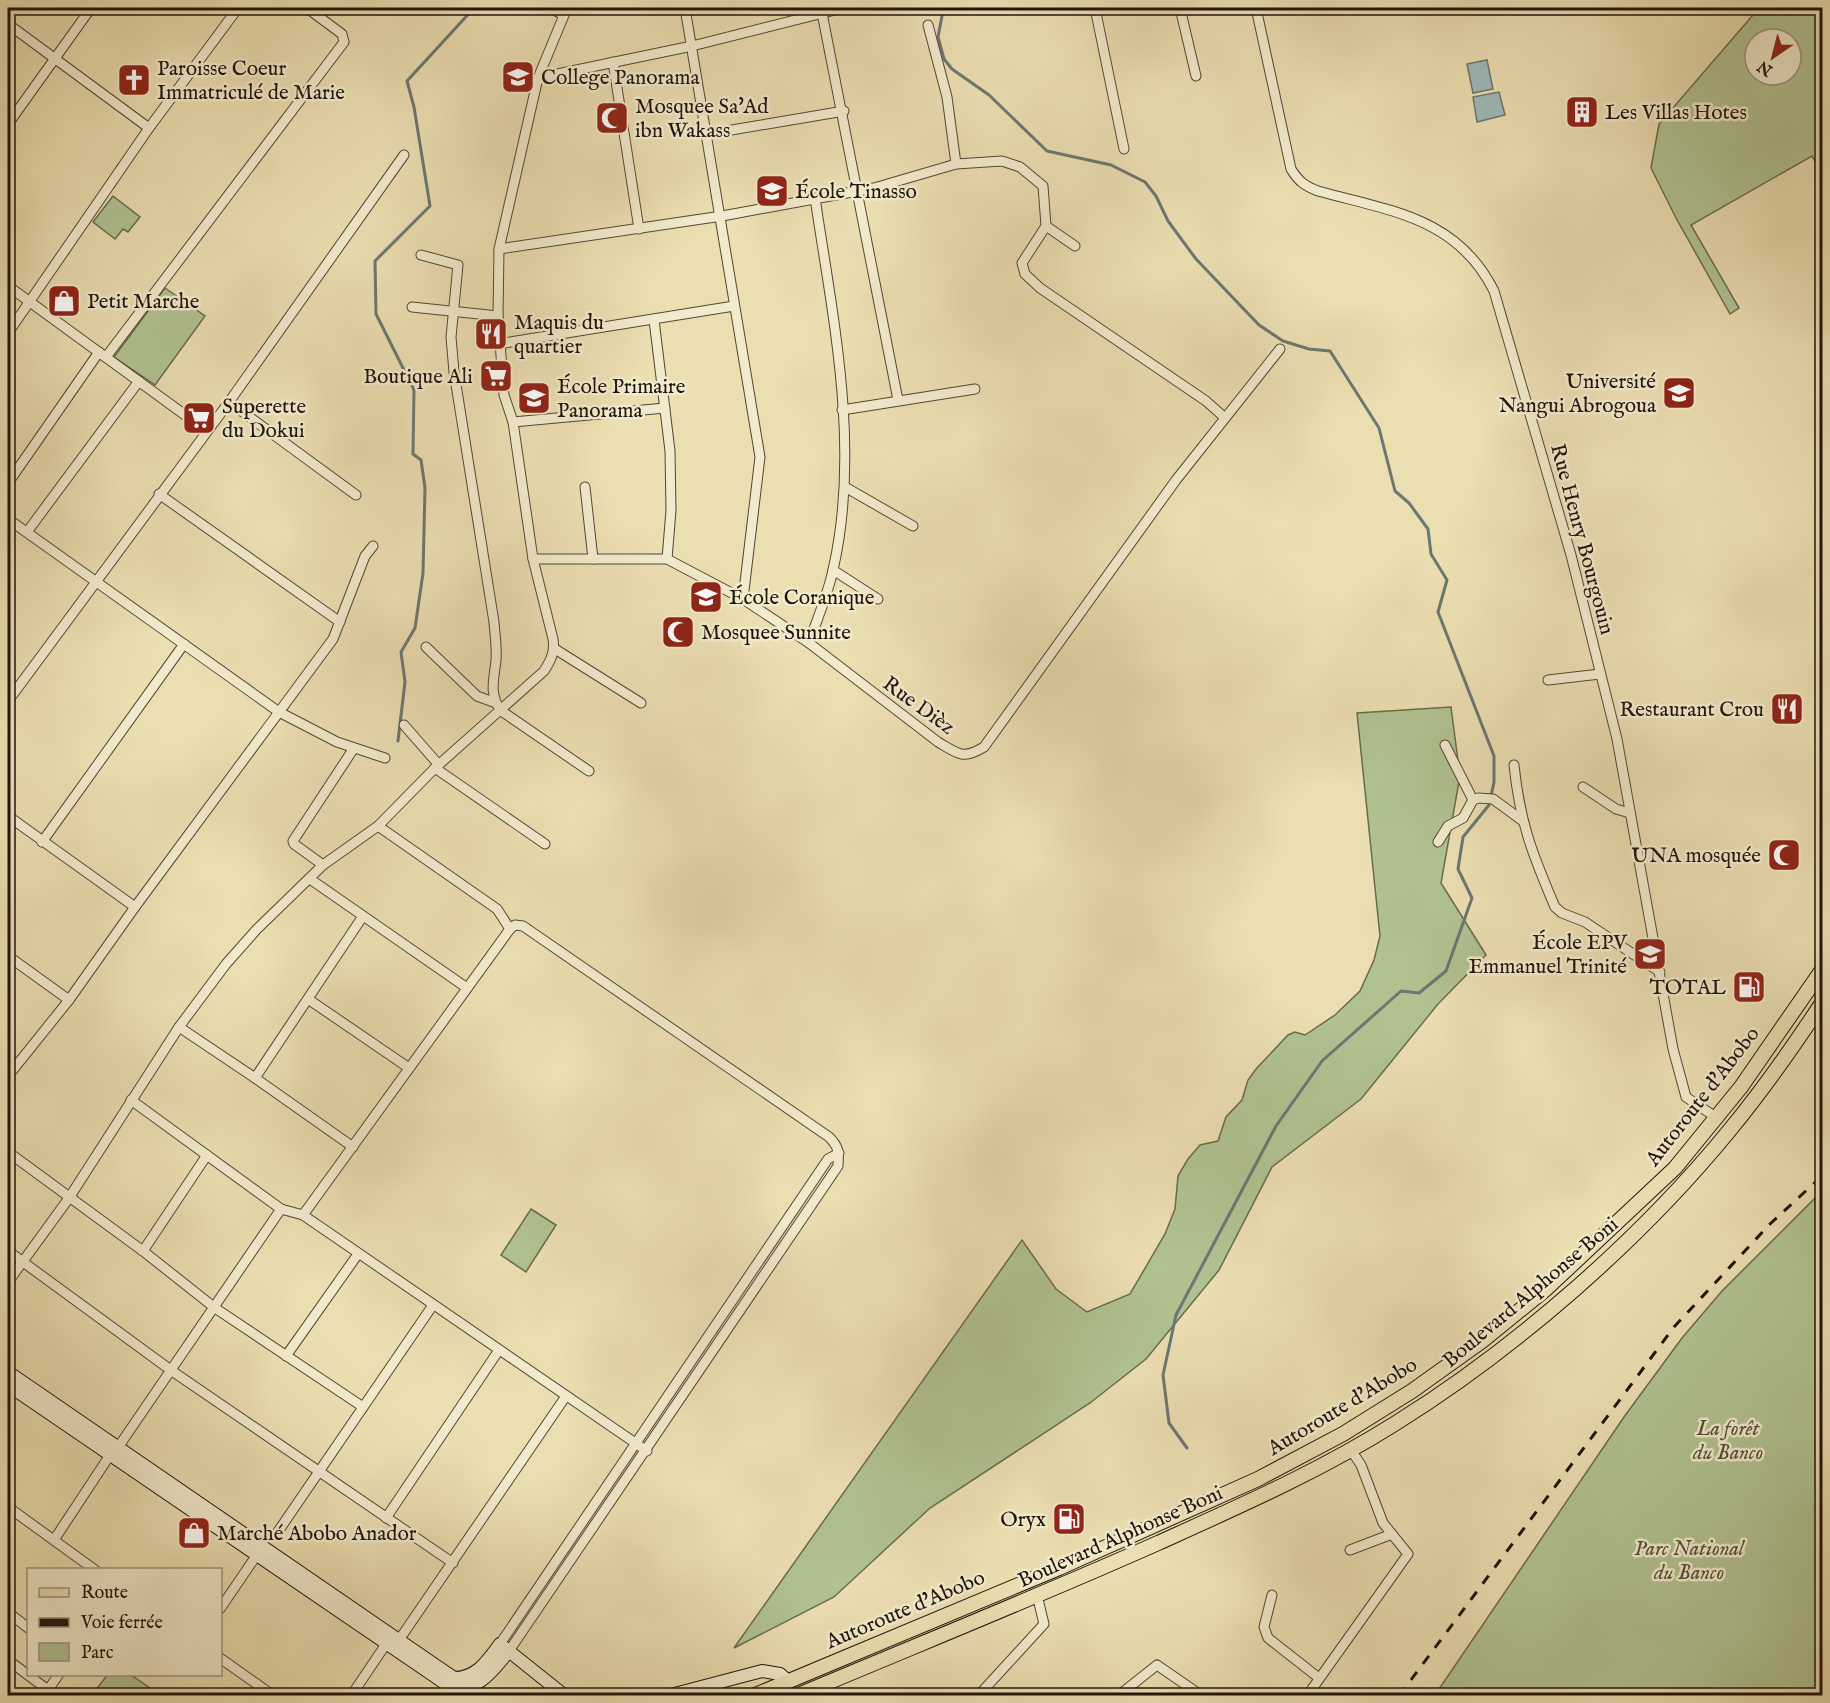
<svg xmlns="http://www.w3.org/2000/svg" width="1830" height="1703" viewBox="0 0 1830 1703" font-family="'IM FELL English',serif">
	<rect width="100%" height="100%" fill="#ebdeb1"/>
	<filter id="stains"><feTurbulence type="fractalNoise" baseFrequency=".00333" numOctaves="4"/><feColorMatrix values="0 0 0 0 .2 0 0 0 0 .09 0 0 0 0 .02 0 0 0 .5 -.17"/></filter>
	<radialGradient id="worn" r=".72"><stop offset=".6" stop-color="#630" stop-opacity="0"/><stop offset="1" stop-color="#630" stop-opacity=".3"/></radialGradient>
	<!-- green -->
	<g fill="#b1c291" stroke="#686b4e" stroke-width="1.5" fill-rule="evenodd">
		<path d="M1759 8H1822V173L1812 156 1691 225 1739 308 1730 314 1676 218 1651 168 1659 124ZM1755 39H1791V75H1755Z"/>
		<polygon points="113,196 140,217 128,232 123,229 115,239 93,222"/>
		<polygon points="165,288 205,316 155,385 114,357"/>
		<polygon points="1451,707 1460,776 1441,883 1486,955 1438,1004 1361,1099 1272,1167 1219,1270 1146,1359 1090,1403 930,1508 834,1597 734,1648 1022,1240 1056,1289 1087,1312 1130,1294 1165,1234 1175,1209 1178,1176 1188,1159 1200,1145 1218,1141 1226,1117 1242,1100 1248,1080 1256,1069 1288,1035 1295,1032 1305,1035 1335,1015 1360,991 1374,960 1380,936 1357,713"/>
		<polygon points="1822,1191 1822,1695 1435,1695 1624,1417 1682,1338 1722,1291"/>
		<polygon points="531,1209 556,1225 526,1272 501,1255"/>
		<polygon points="108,1674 131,1675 160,1695 92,1695"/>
	</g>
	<!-- water -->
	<g fill="#9eb9b8" stroke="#6b7773" stroke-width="1.5">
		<polygon points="1487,60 1493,89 1473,93 1467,64"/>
		<polygon points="1499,92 1505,115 1477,122 1473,97"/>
	</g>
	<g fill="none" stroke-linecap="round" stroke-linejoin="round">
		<!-- stream -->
		<g stroke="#6b7773" stroke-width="3">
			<polyline points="939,8 942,16 938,37 944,59 952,69 989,95 1047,151 1111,165 1145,182 1156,196 1168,221 1196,259 1259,325 1283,341 1309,349 1330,351 1379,428 1395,491 1409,503 1428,529 1431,554 1447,580 1438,612 1494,756 1494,782 1489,805 1463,837 1458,869 1472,898 1446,971 1419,993 1401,991 1322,1061 1276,1126 1176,1315 1163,1375 1169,1423 1187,1448"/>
			<polyline points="398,741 405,682 401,652 415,628 423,573 425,488 421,460 413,454 414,390 376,314 375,261 430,206 414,107 407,81 474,8"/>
		</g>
		<!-- street casing -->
		<g stroke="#524635" stroke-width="11">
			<g id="street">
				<polyline points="550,8 564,15"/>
				<polyline points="685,8 760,457 743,599"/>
				<polyline points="821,8 898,400"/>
				<polyline points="1095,8 1124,149"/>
				<polyline points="1180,8 1196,76"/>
				<path d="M1256 8 1291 169C1299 182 1305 186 1318 191 1390 211 1457 217 1494 291L1571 555 1617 739 1673 1049 1686 1097 1717 1118"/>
				<polyline points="8,24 149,128"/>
				<polyline points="928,25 947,97 956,164"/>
				<polyline points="613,62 639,229"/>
				<polyline points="538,78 692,46 843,8"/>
				<polyline points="8,124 91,8"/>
				<polyline points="708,134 844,111"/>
				<polyline points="1046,226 1022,263 1025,274 1040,288 1206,401 1224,417"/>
				<polyline points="499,249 722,216 874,188 956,164 1002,161 1020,167 1043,186 1046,226 1075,246"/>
				<path d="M421 255 458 265 451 337 454 372 494 622C495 635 497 648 496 660 494 680 489 692 500 710L589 771"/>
				<polyline points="8,286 207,431"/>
				<polyline points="412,307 498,316"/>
				<polyline points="654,320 670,451 671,510 667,559"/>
				<polyline points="8,333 149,128 238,8"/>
				<polyline points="498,344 734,306"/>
				<polyline points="106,357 344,42 342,34 307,8"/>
				<polyline points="229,402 356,495"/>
				<polyline points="842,410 975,389"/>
				<polyline points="513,422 665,408"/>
				<polyline points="8,483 99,352"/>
				<polyline points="585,487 593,559"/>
				<polyline points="845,487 913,526"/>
				<polyline points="159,494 340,622"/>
				<polyline points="8,519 279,712 337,742 385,758"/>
				<polyline points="27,532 139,381"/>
				<path d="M533 559H667L743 599 809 643 938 742C958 754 963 760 984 747L1176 480 1280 349"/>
				<polyline points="833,570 878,599"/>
				<path d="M809 643C817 619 828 594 833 570 861 448 833 319 815 198"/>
				<polyline points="426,647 477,696 496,703"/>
				<polyline points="555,649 641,703"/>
				<polyline points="1548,680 1600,674"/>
				<polyline points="8,701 229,402 404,155"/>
				<polyline points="404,725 439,765"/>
				<polyline points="1445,745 1473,800"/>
				<path d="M1514 765C1520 823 1532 853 1555 907L1562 913 1585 922 1660 972"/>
				<polyline points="435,768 545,844"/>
				<polyline points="1583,787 1616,809 1630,813"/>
				<polyline points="8,816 135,907"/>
				<polyline points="378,826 497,909 510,929"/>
				<polyline points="42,842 184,644"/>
				<polyline points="1438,842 1448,826 1463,818 1473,800 1478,798 1493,799 1523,821"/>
				<polyline points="323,865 294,844 293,841 354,748"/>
				<polyline points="310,879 467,988"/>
				<polyline points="8,956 69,1000"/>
				<polyline points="308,999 409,1068"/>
				<polyline points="179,1027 255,1078 363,916"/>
				<polyline points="8,1076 69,1000 135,907 333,639 365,556 373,546"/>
				<polyline points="255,1078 353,1147"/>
				<polyline points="131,1100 281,1209 303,1215"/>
				<polyline points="8,1152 143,1251 215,1308 363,1407"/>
				<polyline points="8,1251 172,1371 453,1563"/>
				<polyline points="143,1251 207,1155"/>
				<path d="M8 1282 69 1198 179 1027 226 964 257 929 323 865 378 826 435 768 544 671C551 660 555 652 553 639L533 559 513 422 504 395 498 316 499 249 538 78 567 8"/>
				<polyline points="286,1356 358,1254"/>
				<polyline points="119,1446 281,1209"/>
				<polyline points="8,1507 95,1570"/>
				<polyline points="386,1518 499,1350"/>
				<polyline points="277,1533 433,1305"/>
				<polyline points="54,1540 110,1455"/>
				<polyline points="1350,1550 1392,1534"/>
				<polyline points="1272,1595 1264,1627 1268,1638 1319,1678"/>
				<polyline points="220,1609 256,1556"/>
				<polyline points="8,1612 28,1628"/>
				<polyline points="399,1640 566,1396"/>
				<polyline points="500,1644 828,1159 839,1153"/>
				<path d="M509 1651 838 1166C839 1152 839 1147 829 1137L523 926 515 925 510 929 303 1215 647 1451"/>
				<polyline points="220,1658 268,1692"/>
				<polyline points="8,1660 48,1690"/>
				<polyline points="44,1696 59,1674"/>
				<polyline points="351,1696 386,1644"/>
				<polyline points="978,1696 1044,1624 1037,1595"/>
				<polyline points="1118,1696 1157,1665 1202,1696"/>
				<polyline points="1307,1696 1408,1554 1383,1523 1361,1465 1351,1450"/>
			</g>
		</g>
		<!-- secondary casing -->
		<g stroke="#1f140c" stroke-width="14">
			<g id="secondary">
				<path d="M8 1372 454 1678C477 1678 487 1661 500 1644L565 1696"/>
				<path d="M8 1385 449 1686C479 1693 492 1671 509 1651"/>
				<polyline points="667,1696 762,1671 780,1674 788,1681"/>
			</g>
		</g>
		<!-- primary casing -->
		<g stroke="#1f140c" stroke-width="16">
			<g id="primary">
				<polyline points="753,1696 1059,1568 1258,1479 1343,1434 1412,1391 1482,1341 1546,1289 1675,1168 1741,1087 1822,970"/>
				<path d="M796 1696C917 1645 1039 1596 1158 1543 1240 1506 1320 1471 1396 1423 1516 1348 1639 1241 1729 1131 1762 1091 1793 1047 1822 1003"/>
			</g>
		</g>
		<!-- street -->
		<use href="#street" stroke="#f2eacc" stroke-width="9"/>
		<!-- secondary -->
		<use href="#secondary" stroke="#f2eacc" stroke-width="12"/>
		<!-- primary -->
		<use href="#primary" stroke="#ebdeb1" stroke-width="14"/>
		<!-- rail -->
		<polyline stroke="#1f140c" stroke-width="3" stroke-dasharray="10 10" stroke-linecap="butt" points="1399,1696 1674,1327 1770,1224 1822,1176"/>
	</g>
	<!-- icons -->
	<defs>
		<g id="school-square" transform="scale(1.725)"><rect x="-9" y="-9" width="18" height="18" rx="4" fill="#8f2418" stroke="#f2eacc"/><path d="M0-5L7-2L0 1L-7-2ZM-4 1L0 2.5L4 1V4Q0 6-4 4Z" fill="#fff"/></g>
		<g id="church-square" transform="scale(1.725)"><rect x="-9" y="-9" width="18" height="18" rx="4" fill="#8f2418" stroke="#f2eacc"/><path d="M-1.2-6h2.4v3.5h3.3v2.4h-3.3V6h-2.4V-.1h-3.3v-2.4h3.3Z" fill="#fff"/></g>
		<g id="building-square" transform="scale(1.725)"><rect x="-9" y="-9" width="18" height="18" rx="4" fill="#8f2418" stroke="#f2eacc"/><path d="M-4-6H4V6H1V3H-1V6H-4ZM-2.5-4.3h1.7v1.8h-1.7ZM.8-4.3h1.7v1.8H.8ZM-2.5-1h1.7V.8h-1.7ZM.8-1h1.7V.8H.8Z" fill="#fff"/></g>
		<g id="mosque-square" transform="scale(1.725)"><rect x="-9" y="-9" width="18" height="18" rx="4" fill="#8f2418" stroke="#f2eacc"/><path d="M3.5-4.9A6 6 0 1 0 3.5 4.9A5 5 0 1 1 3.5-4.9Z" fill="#fff"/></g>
		<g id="shop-square" transform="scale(1.725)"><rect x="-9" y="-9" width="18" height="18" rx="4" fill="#8f2418" stroke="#f2eacc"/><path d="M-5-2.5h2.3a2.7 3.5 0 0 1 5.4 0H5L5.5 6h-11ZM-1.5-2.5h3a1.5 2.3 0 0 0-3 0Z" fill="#fff"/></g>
		<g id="restaurant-square" transform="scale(1.725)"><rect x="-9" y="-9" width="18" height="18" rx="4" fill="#8f2418" stroke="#f2eacc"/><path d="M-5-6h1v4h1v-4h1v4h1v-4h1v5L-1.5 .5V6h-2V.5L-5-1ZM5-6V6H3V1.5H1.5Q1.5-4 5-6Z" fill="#fff"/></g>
		<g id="supermarket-square" transform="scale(1.725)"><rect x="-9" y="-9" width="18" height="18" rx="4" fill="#8f2418" stroke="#f2eacc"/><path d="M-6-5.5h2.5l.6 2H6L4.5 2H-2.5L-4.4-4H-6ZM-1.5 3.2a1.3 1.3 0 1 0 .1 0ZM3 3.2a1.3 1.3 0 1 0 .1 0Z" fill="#fff"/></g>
		<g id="university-square" transform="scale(1.725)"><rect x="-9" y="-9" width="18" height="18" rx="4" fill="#8f2418" stroke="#f2eacc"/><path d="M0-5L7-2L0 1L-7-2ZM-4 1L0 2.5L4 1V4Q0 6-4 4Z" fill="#fff"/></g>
		<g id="fuel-square" transform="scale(1.725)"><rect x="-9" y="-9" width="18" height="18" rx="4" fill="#8f2418" stroke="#f2eacc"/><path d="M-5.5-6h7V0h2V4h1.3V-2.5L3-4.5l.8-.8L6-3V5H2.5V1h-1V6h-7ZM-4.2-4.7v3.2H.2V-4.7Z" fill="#fff"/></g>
	</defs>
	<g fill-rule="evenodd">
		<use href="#school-square" x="518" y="77"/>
		<use href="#church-square" x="134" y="80"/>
		<use href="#building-square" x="1582" y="112"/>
		<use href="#mosque-square" x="612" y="118"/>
		<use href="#school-square" x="772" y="191"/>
		<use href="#shop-square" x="64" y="301"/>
		<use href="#restaurant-square" x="491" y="334"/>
		<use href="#supermarket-square" x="496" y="376"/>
		<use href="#university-square" x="1679" y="393"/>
		<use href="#school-square" x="534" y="398"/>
		<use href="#supermarket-square" x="199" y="418"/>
		<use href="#school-square" x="706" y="597"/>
		<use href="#mosque-square" x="678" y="632"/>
		<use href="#restaurant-square" x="1787" y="709"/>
		<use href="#mosque-square" x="1784" y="855"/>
		<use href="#school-square" x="1650" y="954"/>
		<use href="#fuel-square" x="1749" y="987"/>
		<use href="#fuel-square" x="1069" y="1519"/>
		<use href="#shop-square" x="194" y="1533"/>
	</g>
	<g text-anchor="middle" stroke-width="5" stroke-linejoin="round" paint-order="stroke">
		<!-- poi labels -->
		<g font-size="21" fill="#1f140c" stroke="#f2eacc" text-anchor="start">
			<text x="157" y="75">Paroisse Coeur<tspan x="157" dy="24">Immatriculé de Marie</tspan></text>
			<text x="541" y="84">College Panorama</text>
			<text x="635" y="113">Mosquee Sa'Ad<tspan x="635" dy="24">ibn Wakass</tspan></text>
			<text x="1605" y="119">Les Villas Hotes</text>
			<text x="795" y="198">École Tinasso</text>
			<text x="87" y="308">Petit Marche</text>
			<text x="514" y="329">Maquis du<tspan x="514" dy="24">quartier</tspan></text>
			<text x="473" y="383" text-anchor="end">Boutique Ali</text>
			<text x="1656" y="388" text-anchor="end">Université<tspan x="1656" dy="24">Nangui Abrogoua</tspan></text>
			<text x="557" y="393">École Primaire<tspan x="557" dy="24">Panorama</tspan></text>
			<text x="222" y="413">Superette<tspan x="222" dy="24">du Dokui</tspan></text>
			<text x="729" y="604">École Coranique</text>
			<text x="701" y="639">Mosquee Sunnite</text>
			<text x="1764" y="716" text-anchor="end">Restaurant Crou</text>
			<text x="1761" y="862" text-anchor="end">UNA mosquée</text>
			<text x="1627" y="949" text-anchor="end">École EPV<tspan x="1627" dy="24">Emmanuel Trinité</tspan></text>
			<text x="1726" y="994" text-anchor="end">TOTAL</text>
			<text x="1046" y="1526" text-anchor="end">Oryx</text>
			<text x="217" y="1540">Marché Abobo Anador</text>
		</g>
		<!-- street labels -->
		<g font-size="21" fill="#1f140c" stroke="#f2eacc">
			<text transform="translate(1583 539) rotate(75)" y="7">Rue Henry Bourgouin</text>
			<text transform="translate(919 705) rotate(36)" y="7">Rue Dièz</text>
			<text transform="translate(1702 1096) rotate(-52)" y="7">Autoroute d'Abobo</text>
			<text transform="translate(1530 1292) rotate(-40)" y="7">Boulevard Alphonse Boni</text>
			<text transform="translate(1342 1406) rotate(-31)" y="7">Autoroute d'Abobo</text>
			<text transform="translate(1120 1536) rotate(-24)" y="7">Boulevard Alphonse Boni</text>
			<text transform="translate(905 1609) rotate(-23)" y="7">Autoroute d'Abobo</text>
		</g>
		<!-- park labels -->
		<g font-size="21" font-style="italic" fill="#52513b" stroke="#f2eacc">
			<text x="1728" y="1435">La forêt<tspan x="1728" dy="24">du Banco</tspan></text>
			<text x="1689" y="1555">Parc National<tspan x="1689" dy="24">du Banco</tspan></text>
		</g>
	</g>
	<!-- margin -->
	<rect width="1830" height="1703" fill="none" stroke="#ebdeb1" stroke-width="30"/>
	<rect x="9" y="9" width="1812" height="1685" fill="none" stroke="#1f140c" stroke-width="3"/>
	<rect x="15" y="15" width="1800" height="1673" fill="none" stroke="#1f140c" stroke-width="1.5"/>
	<!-- legend -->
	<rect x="27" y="1568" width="195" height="108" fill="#f2eacc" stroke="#9e947f" stroke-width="1.5"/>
	<rect x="39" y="1588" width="30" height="9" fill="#ebdeb1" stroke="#9e947f" stroke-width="1.5"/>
	<text x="81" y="1598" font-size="18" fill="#1f140c">Route</text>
	<rect x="39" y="1618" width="30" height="9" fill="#1f140c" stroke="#9e947f" stroke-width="1.5"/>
	<text x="81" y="1628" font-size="18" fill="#1f140c">Voie ferrée</text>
	<rect x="39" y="1643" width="30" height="18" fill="#b1c291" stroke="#9e947f" stroke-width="1.5"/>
	<text x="81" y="1658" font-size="18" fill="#1f140c">Parc</text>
	<!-- north arrow -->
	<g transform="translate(1773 57) rotate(215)"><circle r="28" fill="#f2eacc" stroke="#9e947f" stroke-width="1.5"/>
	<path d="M0-4.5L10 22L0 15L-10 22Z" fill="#8f2418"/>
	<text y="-9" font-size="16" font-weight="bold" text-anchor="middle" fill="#1f140c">N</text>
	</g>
	<rect width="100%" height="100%" filter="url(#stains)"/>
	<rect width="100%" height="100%" fill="url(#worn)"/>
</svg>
